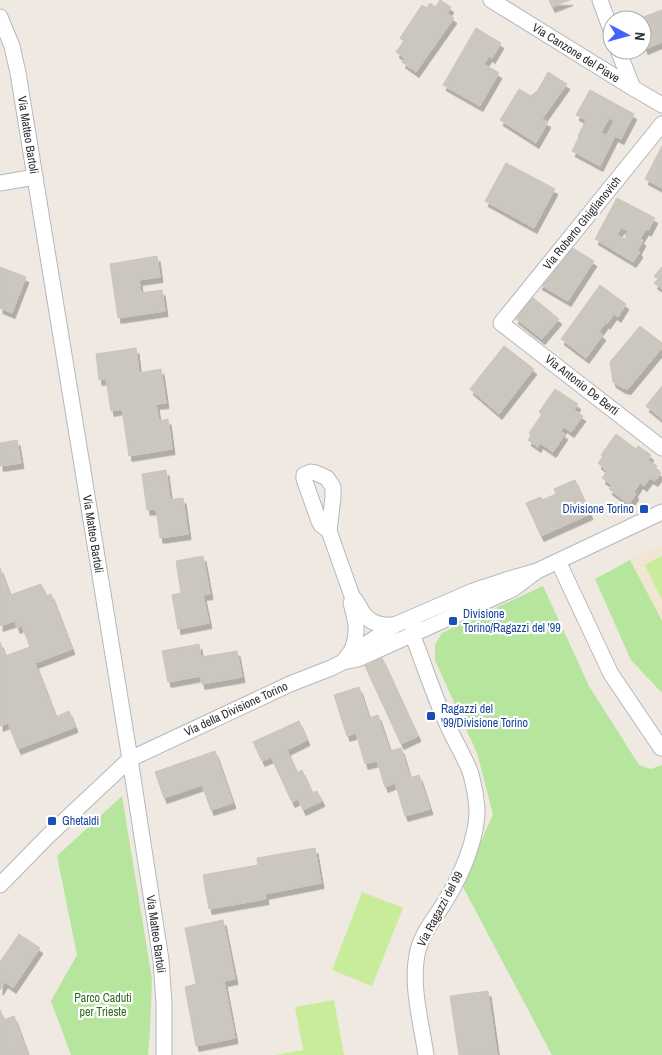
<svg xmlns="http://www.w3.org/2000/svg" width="662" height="1055" viewBox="0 0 662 1055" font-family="'Archivo Narrow',sans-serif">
	<defs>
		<filter id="shadow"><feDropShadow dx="3" dy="5.5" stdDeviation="0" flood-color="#0004"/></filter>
	</defs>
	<rect width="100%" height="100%" fill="#efe9e1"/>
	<!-- education -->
	<polygon fill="#f0e6d1" points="662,545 662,621 630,560"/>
	<!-- green -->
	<g fill="#b6e59e">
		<polygon points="630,560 662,621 662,693 631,660 595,579"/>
		<polygon points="543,586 589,686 639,765 651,769 662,765 662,1055 552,1055 462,885 493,814 477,753 435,660 435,645 442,633"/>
		<polygon points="122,796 152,979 150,1031 148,1055 71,1055 51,1001 77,955 57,856"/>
	</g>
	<!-- pitch -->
	<g fill="#c9ec9a">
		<polygon points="662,556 662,600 645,565"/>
		<polygon points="362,892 403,908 372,986 332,970"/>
		<polygon points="334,1000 344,1055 276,1055 303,1050 295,1007"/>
	</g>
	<!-- building -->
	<g fill="#cbc7bf" stroke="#cbc5ba" fill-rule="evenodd" filter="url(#shadow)">
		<polygon points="440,0 451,7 447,13 454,18 416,72 402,62 405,59 396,52 404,41 400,38 422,5 427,8 430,3 435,7"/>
		<polygon points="549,0 570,0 552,7"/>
		<polygon points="662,10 662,42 645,49 642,41 642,20 635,20"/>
		<polygon points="476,28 501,43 492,58 489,56 484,64 499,73 480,106 443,85"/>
		<polygon points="548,72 567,84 542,119 548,122 536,143 500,120 519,89 531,96 538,90"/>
		<path d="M590 90 634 114 621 139 615 136 600 166 572 151 579 137 578 136 586 120 576 115ZM609 118 614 121 607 136 601 133Z"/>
		<polygon points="662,146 662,188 645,179"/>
		<polygon points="506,163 555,189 534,228 485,201"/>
		<path d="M617 198 655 218 648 231 646 229 640 239 643 240 638 250 640 252 633 262 595 239ZM621 228 628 231 625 239 617 235Z"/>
		<polygon points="568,245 594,261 568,301 539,284"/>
		<polygon points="157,256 160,277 139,280 141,293 162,290 165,311 118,318 110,264"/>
		<polygon points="0,267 26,277 12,313 0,308"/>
		<polygon points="662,267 662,289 654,283 658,279 654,276"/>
		<polygon points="600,285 626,304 618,317 614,314 607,324 606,322 599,332 603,335 586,358 561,339"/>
		<polygon points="532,297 559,319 542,339 515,318"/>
		<polygon points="640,326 662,343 662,348 628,389 623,388 613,382 610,362"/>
		<polygon points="504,346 534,369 499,414 470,389"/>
		<polygon points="136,348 139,373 161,369 166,403 156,404 159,421 168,419 172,449 129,456 122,409 111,411 106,379 99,380 96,354"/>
		<polygon points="662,386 662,419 646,406"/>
		<polygon points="555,389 578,404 574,410 583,416 571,432 564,427 561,432 565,434 553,452 540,443 538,447 528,440 531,435 529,433 542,414 539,412"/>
		<polygon points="616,434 636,449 638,446 651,455 648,460 657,466 655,469 661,473 655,481 650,478 644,486 640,483 634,492 636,494 629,504 609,489 612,485 602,478 607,471 598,463 603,456 601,455"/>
		<polygon points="17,440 21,463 0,466 0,443"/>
		<polygon points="166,470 170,500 183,498 188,534 160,538 156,509 147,510 142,474"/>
		<polygon points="575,480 590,514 541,536 526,503 541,497 542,500 556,494 554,489"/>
		<polygon points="203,556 210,594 203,595 209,623 178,629 172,595 181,593 176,561"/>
		<polygon points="0,568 10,595 41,584 46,596 51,594 72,649 35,663 56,717 69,711 75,727 18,749 8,723 0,726 0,642 5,656 30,647 22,626 17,628 15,621 0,626"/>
		<polygon points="199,644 201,657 237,651 242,677 202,684 200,676 168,682 162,651"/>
		<polygon points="382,658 418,736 401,744 365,666"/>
		<polygon points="359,687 369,718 378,715 390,751 401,748 410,778 419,775 430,809 405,816 395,783 385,787 377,761 365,764 356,733 347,736 334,695"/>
		<polygon points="299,721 307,740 287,750 297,773 302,770 312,793 317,791 322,801 303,810 298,799 292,802 271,757 262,761 253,742"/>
		<polygon points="215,751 233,803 211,810 202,785 164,798 155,772"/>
		<polygon points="315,848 321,883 265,894 266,899 209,909 203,875 258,865 257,858"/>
		<polygon points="223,920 235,979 224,981 235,1038 196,1046 185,987 196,984 185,928"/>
		<polygon points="19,934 40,948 13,988 5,982 0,990 0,962"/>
		<polygon points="488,991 497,1055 459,1055 450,996"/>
		<polygon points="0,1010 4,1020 14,1016 28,1055 0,1055"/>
	</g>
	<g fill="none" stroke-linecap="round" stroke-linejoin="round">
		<!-- minor casing -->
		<g stroke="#b4b7c1" stroke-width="17">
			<g id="minor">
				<polyline points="491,0 633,88 662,105"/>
				<polyline points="600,0 612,33"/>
				<polyline points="0,17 12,46 18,73 130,759 161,960 164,1004 164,1055"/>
				<polyline points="618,50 633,88"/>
				<polyline points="662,124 501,323 662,448"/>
				<polyline points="0,183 35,177"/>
				<path d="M329 531 321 525 319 521 304 479V475L311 472 316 473 327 478 333 487V497L329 531 352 596C358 602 359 607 363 613 370 624 385 627 397 624"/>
				<polyline points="558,561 611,674 661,748"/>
				<path d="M351 603C356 621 359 631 352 650"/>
				<polyline points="452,606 470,597 481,588"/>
				<path d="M415 626C414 627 413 628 413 630 412 638 418 648 420 655 429 679 437 703 448 726 455 742 465 757 471 774 474 785 476 796 477 808 478 837 461 876 446 900 436 917 423 931 418 950 410 984 421 1021 426 1055"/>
				<polyline points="343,662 352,650 366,644 397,624 473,591 506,580 537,571 662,512"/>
				<polyline points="0,885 49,835 130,759 290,684 331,668 343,662 358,659 513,589 537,571"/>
			</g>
		</g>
		<!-- minor -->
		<use href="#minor" stroke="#fff" stroke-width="15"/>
	</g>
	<!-- markers -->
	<g fill="#1a4fb4" stroke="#fff" stroke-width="2">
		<rect x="639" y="504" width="10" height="10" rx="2.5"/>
		<rect x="448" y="616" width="10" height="10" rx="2.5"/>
		<rect x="426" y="711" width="10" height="10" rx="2.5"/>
		<rect x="47" y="816" width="10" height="10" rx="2.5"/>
	</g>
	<g text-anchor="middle" stroke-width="4.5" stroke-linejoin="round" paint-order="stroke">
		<!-- street labels -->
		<g font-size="12" fill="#2e2e2e" stroke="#fff">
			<text transform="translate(576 53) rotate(32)" y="4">Via Canzone del Piave</text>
			<text transform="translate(28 135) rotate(81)" y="4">Via Matteo Bartoli</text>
			<text transform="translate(582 223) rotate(-51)" y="4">Via Roberto Ghiglianovich</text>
			<text transform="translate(582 385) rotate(38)" y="4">Via Antonio De Berti</text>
			<text transform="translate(93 534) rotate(81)" y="4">Via Matteo Bartoli</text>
			<text transform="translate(236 709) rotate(-25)" y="4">Via della Divisione Torino</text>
			<text transform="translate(440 909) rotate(-62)" y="4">Via Ragazzi del 99</text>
			<text transform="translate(156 934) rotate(82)" y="4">Via Matteo Bartoli</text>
		</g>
		<!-- transit labels -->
		<g font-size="12" fill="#164399" stroke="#fff" text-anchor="start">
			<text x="634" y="513" text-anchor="end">Divisione Torino</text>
			<text x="463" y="618">Divisione<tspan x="463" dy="14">Torino/Ragazzi del '99</tspan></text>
			<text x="441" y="713">Ragazzi del<tspan x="441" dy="14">'99/Divisione Torino</tspan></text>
			<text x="62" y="825">Ghetaldi</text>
		</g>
		<!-- park labels -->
		<g font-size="12" fill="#2c6e1b" stroke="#fff">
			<text x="103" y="1002">Parco Caduti<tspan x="103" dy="14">per Trieste</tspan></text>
		</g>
	</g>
	<!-- north arrow -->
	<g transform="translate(627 35) rotate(96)"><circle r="24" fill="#ffffff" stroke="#ababab"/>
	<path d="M0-4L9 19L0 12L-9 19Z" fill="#4264fb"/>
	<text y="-8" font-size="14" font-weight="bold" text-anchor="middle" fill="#2e2e2e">N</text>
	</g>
</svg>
